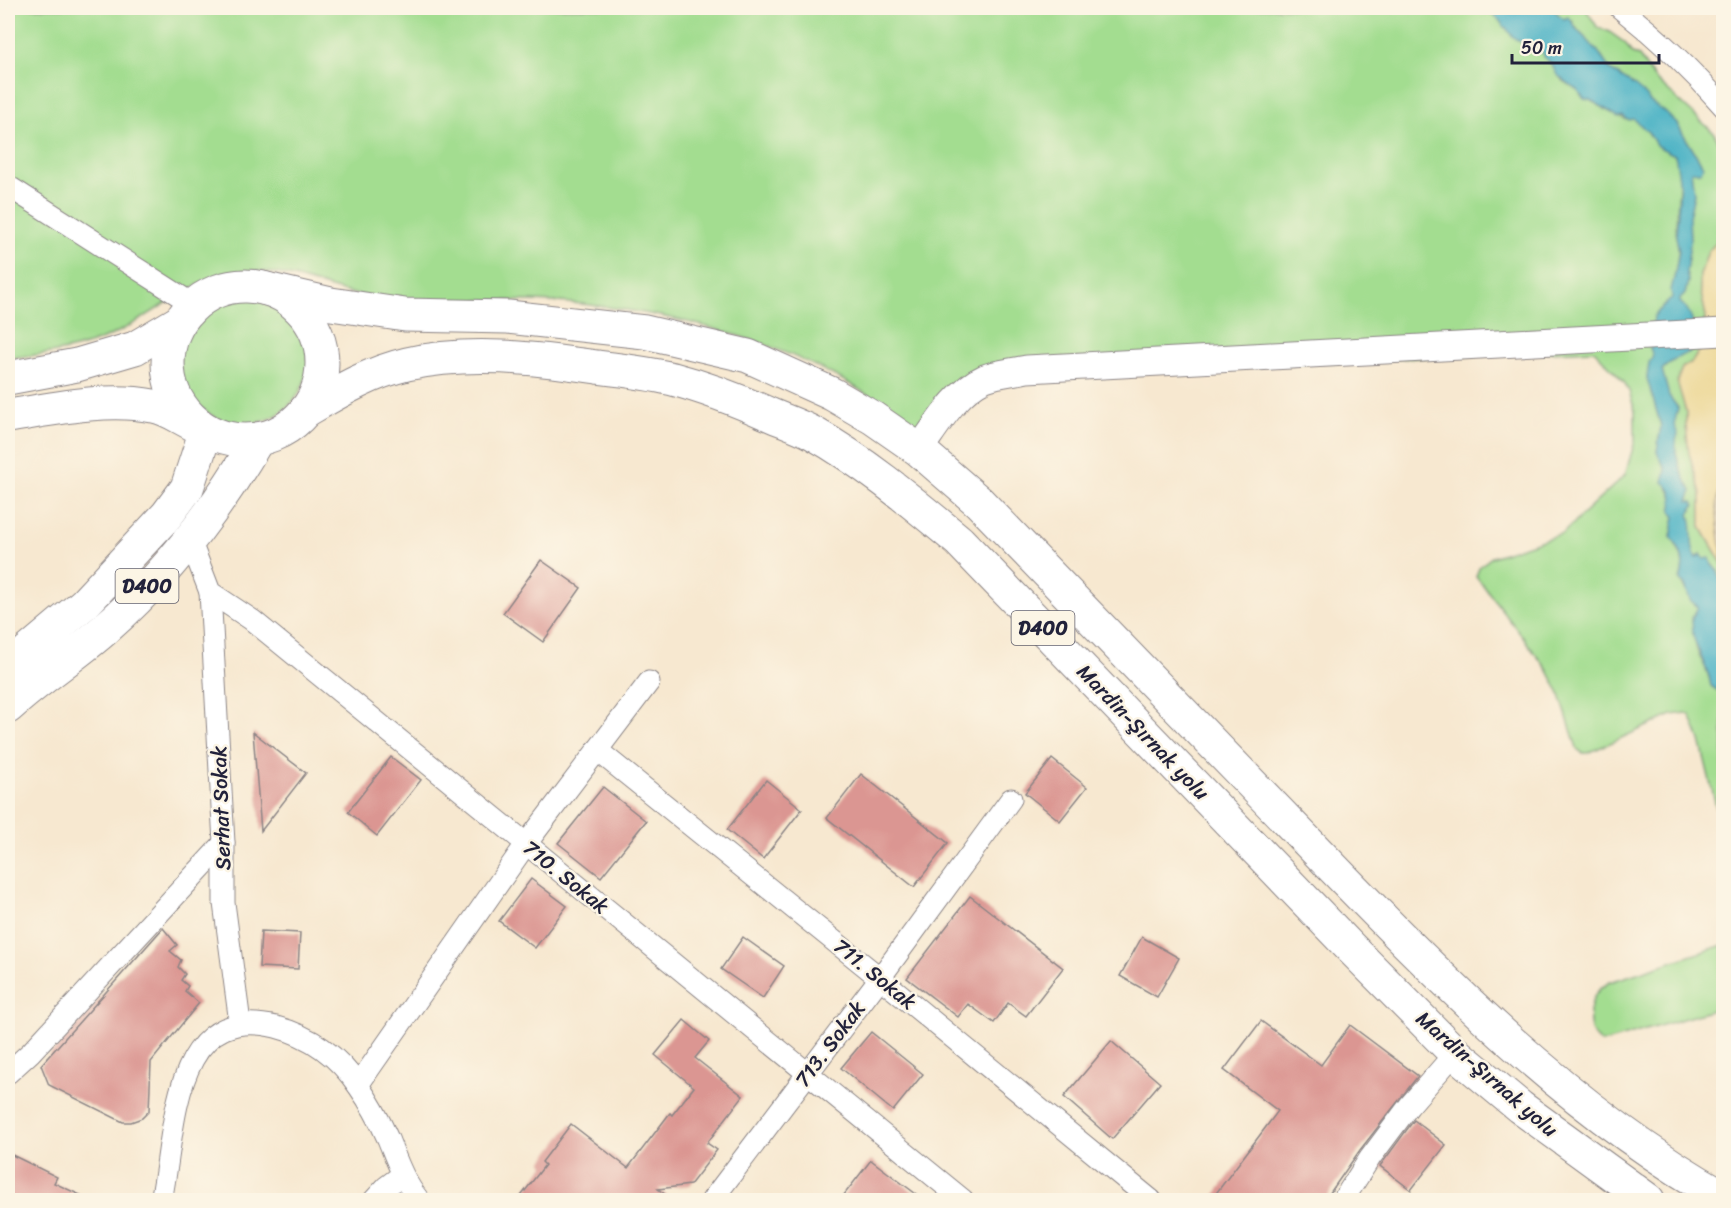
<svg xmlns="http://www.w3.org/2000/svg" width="1731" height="1208" viewBox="0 0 1731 1208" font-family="Sriracha,sans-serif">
	<rect width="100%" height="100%" fill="#fcf5e5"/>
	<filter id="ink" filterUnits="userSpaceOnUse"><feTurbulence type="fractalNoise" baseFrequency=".0167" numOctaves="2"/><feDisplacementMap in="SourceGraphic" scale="12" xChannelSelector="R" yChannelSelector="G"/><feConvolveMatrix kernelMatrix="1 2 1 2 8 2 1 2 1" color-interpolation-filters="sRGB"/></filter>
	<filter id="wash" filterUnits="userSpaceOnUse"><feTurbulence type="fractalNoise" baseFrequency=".008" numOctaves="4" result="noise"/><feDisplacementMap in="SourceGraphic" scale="24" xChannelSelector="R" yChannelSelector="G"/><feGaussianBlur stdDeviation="1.35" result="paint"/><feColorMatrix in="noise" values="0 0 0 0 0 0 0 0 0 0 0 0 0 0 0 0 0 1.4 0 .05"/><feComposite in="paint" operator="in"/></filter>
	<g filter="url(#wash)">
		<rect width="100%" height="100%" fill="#f7e8d0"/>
		<!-- green -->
		<g fill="#a3dd90" stroke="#628066" stroke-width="1.5">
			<path d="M8 8H1485C1491 15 1500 17 1503 26L1507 27C1515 39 1530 46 1542 51L1562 80 1578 90 1581 95 1610 112 1627 120 1634 119 1648 132 1657 146 1675 155C1684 181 1675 207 1676 234 1676 240 1679 246 1678 252 1677 268 1672 282 1672 298L1657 313 1653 356 1649 363 1647 378 1661 426 1657 452 1666 470 1667 485 1675 502 1671 511 1675 517 1671 536C1680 551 1687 563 1680 579L1694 603 1698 607 1692 622C1695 630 1694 640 1697 650 1702 662 1709 672 1711 686L1718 691 1723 704V835L1700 740 1690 715 1686 713 1672 715 1588 753H1582L1577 748 1559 692 1547 669 1476 576 1480 566 1492 557 1563 533 1625 475 1635 441V411L1629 391 1624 382 1594 350 987 377 929 436C901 417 873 397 843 380 763 336 672 314 582 304 514 297 445 303 377 298 331 294 285 265 238 272 192 279 157 313 116 333 83 350 44 355 8 358Z"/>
			<path d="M1551 8H1585L1598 28 1608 31 1625 43 1632 54 1639 56 1654 78 1713 132 1723 149V216L1716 243 1708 252 1700 275V288L1706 316 1703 324V342L1700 352 1692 362 1682 368 1678 384 1682 392 1686 412V426L1689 453 1701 493V527L1723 565V589L1718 571 1707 559H1704L1701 554 1697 558 1693 553 1689 514 1692 510 1691 503 1688 501 1692 491C1684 481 1678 465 1676 452 1673 442 1678 434 1674 424L1678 408 1669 396 1662 370C1667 363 1676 361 1681 354L1686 353C1689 333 1698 317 1680 302V299L1685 294 1688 281 1686 272 1690 242 1689 217 1694 194 1691 171 1694 170 1699 159 1677 124 1649 101 1635 86 1610 70 1597 50H1595C1589 38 1576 33 1572 20L1564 19Z"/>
			<circle cx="244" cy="360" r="64"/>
			<path d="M1723 945V1007L1602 1043C1586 1036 1588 1008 1595 995 1598 989 1605 985 1610 982Z"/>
		</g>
		<!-- sand -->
		<path fill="#eeda9e" stroke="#887e6c" stroke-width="1.5" d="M1723 216 1724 480C1709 508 1723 537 1723 565L1701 527V493L1689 453 1686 426V412L1677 381 1682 368 1692 362 1701 348 1706 316 1700 288V275L1708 252 1716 243Z"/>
		<!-- water -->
		<path fill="#45b0c4" stroke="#346980" stroke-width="1.5" d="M1485 8H1551L1564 19 1568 17C1573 21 1573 25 1577 30 1583 37 1591 41 1595 50H1597L1610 70 1635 86 1647 96 1649 101 1665 112 1677 124 1703 166 1701 172 1691 171 1694 194 1689 217 1690 243 1686 272 1688 281 1685 294 1680 299V302C1697 316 1694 332 1690 352 1682 354 1667 364 1662 370L1669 396 1678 408 1674 425 1678 434C1671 450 1682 477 1692 491L1688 501 1693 502 1695 505 1689 514C1695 528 1688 546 1697 558L1701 554 1704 559 1710 558 1712 565 1718 571 1723 589V704L1719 691 1711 686 1709 676 1693 636 1692 618 1698 607 1690 600 1685 585 1680 581C1685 565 1684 552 1671 538L1675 517 1671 511C1674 499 1674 490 1663 482L1666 470 1657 452 1661 426 1647 378 1649 363 1653 356 1650 348 1654 316 1672 298 1671 290 1675 274 1679 251 1676 236 1680 186 1676 159 1675 155 1657 146 1648 132 1634 119 1628 120 1623 116 1618 117 1593 101 1584 99 1578 90 1557 75 1551 63 1545 58 1542 51 1537 49 1534 50C1527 43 1519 42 1513 37 1508 32 1509 29 1503 26 1500 17 1491 16 1485 8Z"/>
		<g id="blocks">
			<!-- building -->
			<g fill="#db9692">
				<polygon points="541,560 581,588 543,642 503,613"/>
				<polygon points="253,732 306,773 261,831"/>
				<polygon points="391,757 421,780 377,836 348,812"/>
				<polygon points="1052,759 1087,787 1060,821 1025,793"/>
				<polygon points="861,774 948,843 914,887 827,818"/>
				<polygon points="766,780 802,809 763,859 727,830"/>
				<polygon points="603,787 646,821 601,877 558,843"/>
				<polygon points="531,879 567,906 535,948 499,921"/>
				<polygon points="970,896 1063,968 1026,1016 1008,1003 994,1023 968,1004 958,1017 907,978"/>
				<polygon points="163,928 177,945 170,951 181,960 178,967 185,974 181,980 188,986 185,991 199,1003 151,1062 149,1111 142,1118 131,1122 123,1122 49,1085 41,1065"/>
				<polygon points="261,931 300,933 298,969 259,967"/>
				<polygon points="743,937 784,966 763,998 721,969"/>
				<polygon points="1142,937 1179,958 1157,997 1120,976"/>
				<polygon points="684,1020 709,1041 695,1058 743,1096 707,1143 717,1150 690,1185 658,1189 673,1200 518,1200 545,1165 542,1162 571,1124 628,1168 670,1113 672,1115 694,1087 655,1055"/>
				<polygon points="1261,1021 1321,1065 1350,1025 1418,1076 1360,1150 1325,1200 1211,1200 1278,1111 1224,1070"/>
				<polygon points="871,1032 923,1074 893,1111 841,1068"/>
				<polygon points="1111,1041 1160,1083 1112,1139 1064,1097"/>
				<polygon points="1414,1120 1446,1145 1411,1190 1380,1166"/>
				<polygon points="8,1153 57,1177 54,1183 91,1200 8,1200"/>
				<polygon points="871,1160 924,1200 840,1200"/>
			</g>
		</g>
	</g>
	<g filter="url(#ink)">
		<use href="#blocks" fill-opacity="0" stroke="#8c8586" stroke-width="1.5"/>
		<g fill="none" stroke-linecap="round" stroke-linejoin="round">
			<!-- minor casing -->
			<g stroke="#8c8586" stroke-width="23">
				<g id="minor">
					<path d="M1620 8C1658 38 1692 70 1724 107"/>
					<polyline points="8,186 194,305"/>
					<polyline points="190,540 210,592 252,620 963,1200"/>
					<polyline points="210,592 224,843 224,903 240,1023"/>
					<polyline points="597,750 880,978 1151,1200"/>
					<polyline points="8,1073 31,1052 224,843"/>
					<polyline points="358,1085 526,844 649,682"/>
					<path d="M161 1200C176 1134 170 1001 276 1027 311 1036 339 1057 359 1087 371 1104 380 1121 388 1139 397 1161 404 1182 419 1200"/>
					<polyline points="374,1200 386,1187 402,1175"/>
					<polyline points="712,1200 880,978 1011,799"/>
					<polyline points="1343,1200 1370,1158 1409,1106 1455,1053"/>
				</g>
			</g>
			<!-- tertiary casing -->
			<g stroke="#8c8586" stroke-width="29">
				<path id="tertiary" d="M919 450C937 425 956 391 985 378 997 373 1013 372 1027 369L1724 332"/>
			</g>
			<!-- primary casing -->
			<g stroke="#8c8586" stroke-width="35">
				<g id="primary">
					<polyline points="8,668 85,603 167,515 187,488 206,430"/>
					<path d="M8 707C38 679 73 657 104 630 166 576 217 509 258 439"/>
				</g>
			</g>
			<!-- trunk casing -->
			<g stroke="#8c8586" stroke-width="35">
				<g id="trunk">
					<circle cx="245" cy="363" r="77"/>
					<path d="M262 288 331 304 405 315 508 317 645 332 748 356 832 394 873 418 919 450 979 502C1088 614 1196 726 1304 838 1429 967 1565 1109 1724 1197"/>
					<polyline points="8,378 77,365 135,348 179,322"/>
					<path d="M305 411C338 392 369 373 407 364 469 350 535 358 597 367 622 370 648 373 673 379 707 388 740 401 771 415 785 421 800 426 813 433 866 463 912 502 959 541L1350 947 1455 1053 1520 1107 1648 1200"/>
					<path d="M8 416C54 409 105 397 153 406 167 408 182 419 195 425"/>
				</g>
			</g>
			<!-- minor -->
			<use href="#minor" stroke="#fff" stroke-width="21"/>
			<!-- tertiary -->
			<use href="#tertiary" stroke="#fff" stroke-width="27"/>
			<!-- primary -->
			<use href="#primary" stroke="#fff" stroke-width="33"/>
			<!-- trunk -->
			<use href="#trunk" stroke="#fff" stroke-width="33"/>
		</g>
	</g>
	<g text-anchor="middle" stroke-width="5" stroke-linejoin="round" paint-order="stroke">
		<!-- shield labels -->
		<g fill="#fcf5e5" stroke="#63616e" stroke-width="1.5">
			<rect x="115.5" y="569" width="63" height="34" rx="4.5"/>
			<rect x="1011.5" y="611" width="63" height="34" rx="4.5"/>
		</g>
		<g font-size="20" font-weight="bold" fill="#22223b">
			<text x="147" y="593">D400</text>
			<text x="1043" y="635">D400</text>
		</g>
		<!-- street labels -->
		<g font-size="21" fill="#22223b" stroke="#fcf5e5">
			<text transform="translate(1143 732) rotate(46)" y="7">Mardin-Şırnak yolu</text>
			<text transform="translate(221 808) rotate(-92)" y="7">Serhat Sokak</text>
			<text transform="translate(566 877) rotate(39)" y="7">710. Sokak</text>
			<text transform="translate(875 974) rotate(39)" y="7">711. Sokak</text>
			<text transform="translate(830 1044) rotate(-53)" y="7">713. Sokak</text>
			<text transform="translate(1487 1074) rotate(41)" y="7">Mardin-Şırnak yolu</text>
		</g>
	</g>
	<!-- margin -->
	<rect width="1731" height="1208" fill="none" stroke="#fcf5e5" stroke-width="30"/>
	<!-- scale -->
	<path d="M1512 54v9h147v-9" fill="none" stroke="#22223b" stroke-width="3"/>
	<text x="1521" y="54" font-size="18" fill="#22223b" stroke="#fcf5e5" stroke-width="4.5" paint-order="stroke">50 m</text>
</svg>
